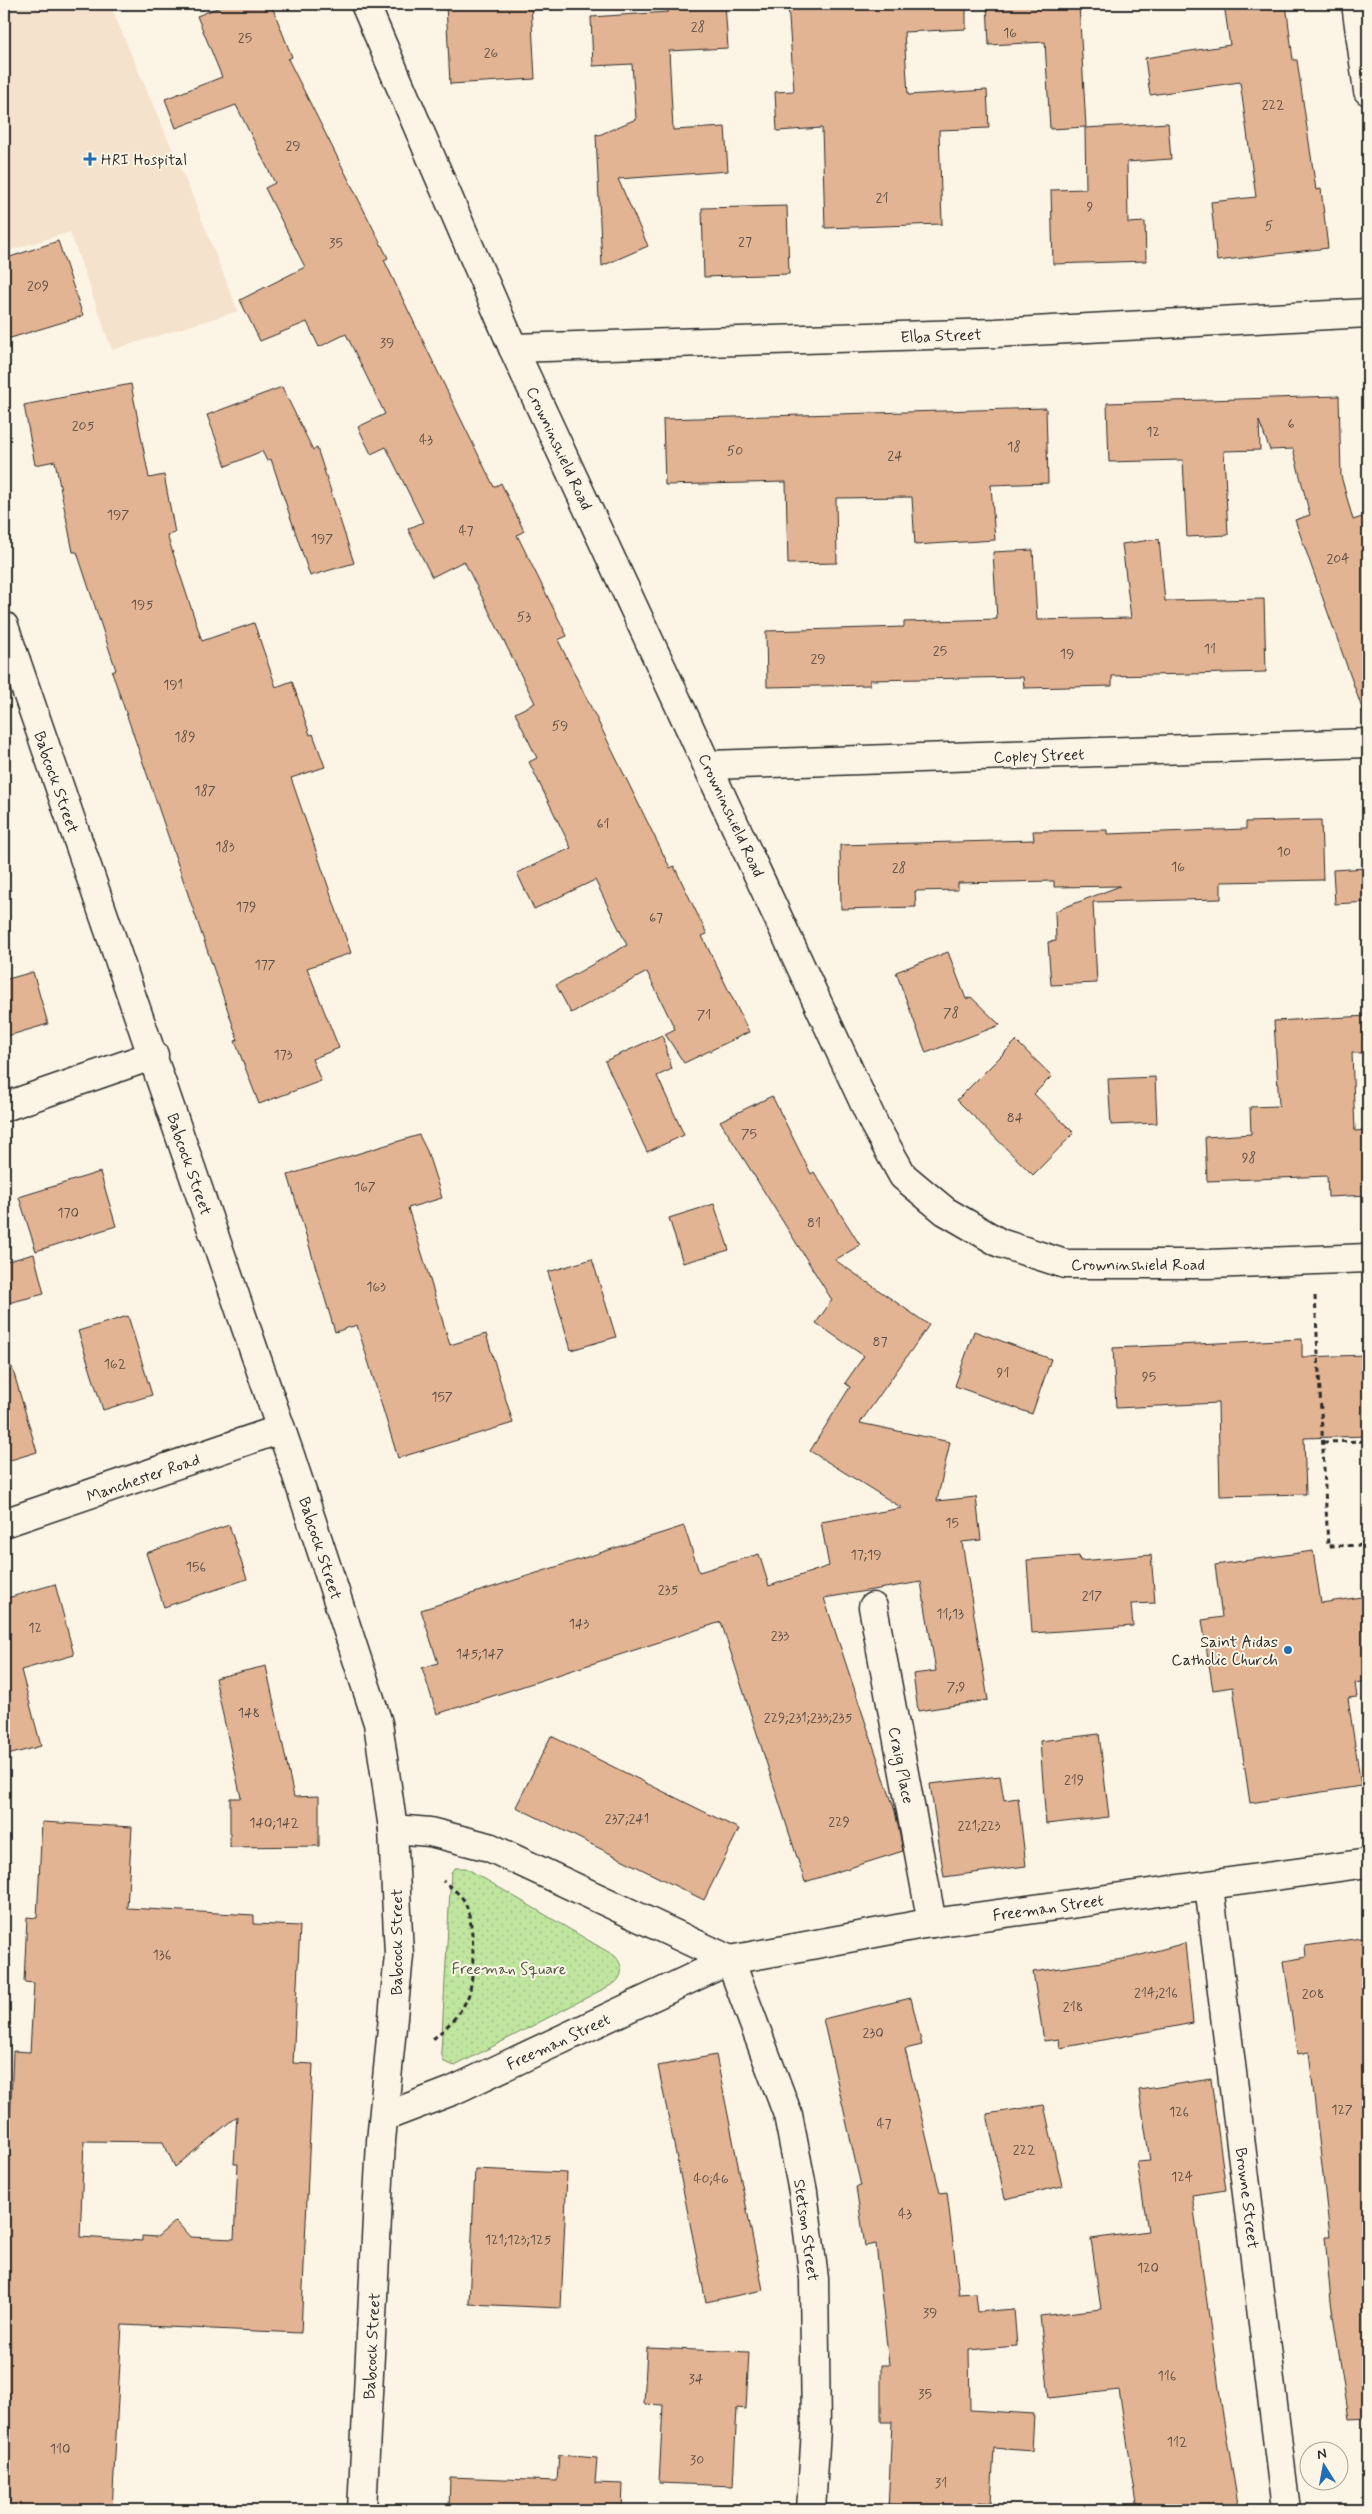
<svg xmlns="http://www.w3.org/2000/svg" width="1372" height="2514" viewBox="0 0 1372 2514" font-family="Mynerve,sans-serif">
	<defs>
		<pattern id="park-dots" width="8" height="8" patternUnits="userSpaceOnUse" patternTransform="scale(1.25)"><rect width="8" height="8" fill="#c0e59f"/><path d="M2 2h.1M6 6h.1" fill="none" stroke="#a5c589" stroke-width="1.8" stroke-linecap="round"/></pattern>
	</defs>
	<rect width="100%" height="100%" fill="#fcf5e5"/>
	<filter id="ink" filterUnits="userSpaceOnUse"><feTurbulence type="fractalNoise" baseFrequency=".02" numOctaves="2"/><feDisplacementMap in="SourceGraphic" scale="10" xChannelSelector="R" yChannelSelector="G"/><feConvolveMatrix kernelMatrix="1 2 1 2 8 2 1 2 1" color-interpolation-filters="sRGB"/></filter>
	<g filter="url(#ink)">
		<!-- built -->
		<polygon fill="#f4e2cc" points="4,4 113,4 113,12 192,195 238,311 112,350 70,232 4,252"/>
		<!-- park -->
		<path fill="url(#park-dots)" stroke="#768865" d="M455 1868H466L615 1956C623 1965 624 1975 615 1983L455 2066 444 2062 441 2052 451 1872Z"/>
		<!-- building -->
		<g fill="#e3b493" stroke="#2b2b2b" fill-rule="evenodd">
			<polygon points="227,4 271,4 292,57 288,59 388,258 384,260 435,366 494,487 501,483 524,531 517,535 567,636 558,640 670,868 674,866 707,934 702,936 749,1032 684,1063 665,1034 675,1029 647,972 571,1013 556,985 627,945 595,880 534,909 517,873 571,848 529,762 537,758 515,713 535,703 464,561 432,577 408,529 423,522 386,447 371,454 358,427 385,414 346,334 319,347 307,322 260,341 240,300 305,267 265,188 275,183 236,105 176,128 165,99 222,77 197,16"/>
			<polygon points="446,4 531,4 535,79 450,84"/>
			<polygon points="668,4 725,4 728,48 669,51 673,130 725,127 728,171 618,179 648,246 602,266 596,134 599,135 636,119 632,64 593,66 591,17 668,12"/>
			<polygon points="788,4 966,4 966,29 904,32 908,95 987,90 989,128 939,130 942,224 825,228 822,128 777,131 775,92 794,91"/>
			<polygon points="987,4 1079,4 1086,127 1050,129 1045,42 989,45"/>
			<polygon points="1224,4 1286,4 1293,60 1297,60 1316,190 1321,189 1328,248 1217,261 1211,202 1256,197 1240,82 1150,95 1145,58 1230,45"/>
			<polygon points="1168,123 1171,159 1127,162 1128,223 1145,222 1146,261 1053,264 1051,190 1086,189 1085,128"/>
			<polygon points="787,206 789,274 704,277 702,208"/>
			<polygon points="58,241 83,316 4,340 4,259"/>
			<polygon points="131,384 149,478 164,475 175,533 167,535 202,641 254,623 276,687 292,681 310,735 313,734 325,767 291,778 351,953 307,968 339,1048 312,1059 321,1081 259,1104 235,1041 238,1040 112,672 116,670 77,552 73,552 55,461 35,465 24,405"/>
			<polygon points="282,387 313,450 317,448 354,563 310,576 271,459 267,461 262,451 226,466 207,415"/>
			<polygon points="1339,396 1341,476 1353,520 1368,515 1368,714 1364,714 1295,520 1310,515 1293,449 1270,450 1259,421 1260,450 1224,451 1228,535 1187,537 1183,460 1109,462 1107,403"/>
			<polygon points="1046,408 1048,483 991,485 995,540 915,545 912,497 836,498 837,563 788,564 786,482 665,485 663,419"/>
			<polygon points="1159,539 1165,601 1264,599 1266,672 1112,676 1112,686 1024,688 1023,677 870,680 870,685 767,687 766,631 904,627 904,622 997,619 993,552 1033,550 1037,620 1131,618 1122,544"/>
			<polygon points="1321,820 1323,880 1221,882 1221,899 1093,902 1097,983 1051,985 1048,942 1056,941 1055,911 1120,886 1054,887 1054,881 958,883 958,890 915,891 916,907 841,909 840,845 1034,840 1033,831 1107,830 1107,834 1246,829 1246,822"/>
			<polygon points="1368,868 1368,902 1335,904 1333,870"/>
			<polygon points="948,952 966,999 971,997 1000,1025 926,1053 896,972"/>
			<polygon points="33,972 48,1024 4,1037 4,980"/>
			<polygon points="1368,1016 1368,1053 1352,1053 1355,1131 1368,1130 1368,1195 1328,1197 1327,1176 1207,1181 1205,1137 1251,1134 1250,1107 1279,1106 1274,1021"/>
			<polygon points="662,1035 672,1069 657,1076 684,1135 647,1152 605,1061"/>
			<polygon points="1016,1041 1052,1076 1034,1094 1074,1133 1033,1175 957,1100"/>
			<polygon points="1155,1077 1157,1123 1111,1125 1108,1079"/>
			<polygon points="772,1096 811,1174 814,1172 860,1245 835,1260 929,1325 860,1423 950,1442 937,1501 976,1497 981,1540 962,1542 988,1700 918,1711 913,1674 936,1671 921,1582 824,1598 895,1811 903,1851 805,1882 721,1622 437,1714 422,1668 438,1663 421,1610 684,1526 699,1572 759,1554 769,1586 829,1566 821,1522 902,1508 810,1451 850,1387 845,1383 864,1356 816,1323 832,1300 720,1121"/>
			<polygon points="419,1135 427,1151 442,1198 408,1208 450,1345 486,1334 513,1423 398,1458 357,1325 335,1332 288,1175"/>
			<polygon points="100,1172 116,1226 36,1251 19,1197"/>
			<polygon points="714,1204 729,1250 683,1263 669,1218"/>
			<polygon points="34,1254 44,1294 4,1304 4,1262"/>
			<polygon points="592,1259 616,1337 571,1350 548,1272"/>
			<polygon points="128,1316 152,1395 103,1410 78,1331"/>
			<polygon points="974,1331 1051,1359 1032,1414 955,1386"/>
			<polygon points="1302,1339 1302,1357 1368,1355 1368,1436 1304,1438 1306,1494 1220,1496 1218,1403 1116,1408 1113,1348"/>
			<polygon points="12,1367 37,1452 4,1462 4,1368"/>
			<polygon points="229,1525 247,1579 164,1607 146,1553"/>
			<polygon points="1313,1551 1321,1603 1368,1596 1368,1681 1355,1683 1357,1697 1348,1698 1361,1786 1250,1803 1233,1687 1213,1690 1202,1620 1222,1617 1215,1565"/>
			<polygon points="1151,1555 1155,1603 1131,1604 1133,1626 1032,1633 1027,1560 1079,1556 1080,1561"/>
			<polygon points="55,1584 74,1655 21,1670 41,1746 4,1756 4,1599"/>
			<polygon points="266,1666 294,1797 319,1796 319,1846 230,1847 230,1798 241,1798 215,1678"/>
			<polygon points="1099,1734 1109,1817 1046,1824 1040,1741"/>
			<polygon points="551,1736 739,1829 704,1900 516,1807"/>
			<polygon points="1000,1776 1004,1800 1018,1798 1026,1866 944,1877 930,1784"/>
			<path d="M42 1822 132 1827 127 1908 254 1915V1924L300 1926 293 2063 313 2064 301 2333 122 2325 112 2510H4V2386L7 2320H4V2279L13 2051 30 2052 34 1983 24 1982 27 1917 37 1918ZM237 2116 234 2164H238L234 2239 190 2237 176 2221 157 2237 142 2236V2241L80 2237 84 2141 163 2142 175 2167Z"/>
			<polygon points="1368,1937 1368,2418 1349,2419 1331,2302 1325,2236 1330,2236 1309,2052 1297,2054 1284,1961 1306,1957 1305,1946"/>
			<polygon points="1185,1943 1193,2023 1060,2048 1059,2039 1044,2041 1033,1972 1130,1958"/>
			<polygon points="911,1998 922,2045 905,2049 940,2193 947,2192 959,2294 975,2293 977,2312 1014,2309 1017,2346 969,2350 970,2410 1034,2414 1032,2451 994,2448 991,2503 979,2502 978,2510 888,2510 892,2422 881,2422 881,2365 889,2365 876,2244 865,2246 856,2187 861,2186 823,2019"/>
			<polygon points="716,2055 763,2290 706,2302 658,2066"/>
			<polygon points="1211,2079 1226,2190 1192,2195 1222,2410 1239,2510 1138,2510 1119,2390 1049,2398 1040,2316 1101,2309 1091,2239 1148,2231 1137,2162 1150,2161 1139,2090"/>
			<polygon points="1044,2105 1062,2186 1005,2199 987,2114"/>
			<polygon points="475,2169 567,2173 561,2308 469,2304"/>
			<polygon points="647,2348 749,2352 746,2409 737,2408 733,2486 659,2483 663,2405 644,2404"/>
			<polygon points="559,2455 597,2458 595,2483 623,2484 622,2510 449,2510 450,2477 557,2481"/>
		</g>
		<g fill="none" stroke-linecap="round" stroke-linejoin="round">
			<!-- minor casing -->
			<g stroke="#2b2b2b" stroke-width="31">
				<g id="minor">
					<polyline points="365,4 513,348 874,1124 903,1176 945,1211 1000,1243 1065,1264 1208,1264 1368,1258"/>
					<polyline points="1356,4 1368,91"/>
					<polyline points="513,348 995,333 1368,313"/>
					<polyline points="4,626 291,1458 378,1723 393,1829 399,1955 381,2141 362,2510"/>
					<polyline points="709,765 1368,743"/>
					<polyline points="4,1107 154,1055"/>
					<polyline points="4,1523 281,1429"/>
					<polyline points="873,1607 932,1923"/>
					<polyline points="393,1829 430,1832 489,1847 730,1960"/>
					<polyline points="1209,1886 1286,2510"/>
					<polyline points="730,1960 788,2115 803,2192 814,2279 816,2429 811,2510"/>
					<polyline points="384,2117 452,2091 730,1960 918,1925 1368,1863"/>
				</g>
			</g>
			<!-- path -->
			<g stroke="#2b2b2b" stroke-width="3" stroke-dasharray="5 4" stroke-linecap="butt">
				<polyline points="1315,1296 1328,1546 1368,1545"/>
				<polyline points="1323,1442 1368,1441"/>
				<path d="M433 2039C447 2027 463 2012 469 1994 475 1973 475 1918 463 1899 458 1892 449 1886 443 1881"/>
			</g>
			<!-- minor -->
			<use href="#minor" stroke="#fcf5e5" stroke-width="28"/>
		</g>
	</g>
	<!-- markers -->
	<g fill="#1f6fb2" stroke="#fcf5e5" stroke-width="2">
		<path d="M87.5 151.5h5v5h5v5h-5v5h-5v-5h-5v-5h5z"/>
		<circle cx="1288" cy="1650" r="5"/>
	</g>
	<g text-anchor="middle" stroke-width="4" stroke-linejoin="round" paint-order="stroke">
		<!-- number labels -->
		<g font-size="14" fill="#594d45">
			<text x="698" y="31">28</text>
			<text x="1010" y="37">16</text>
			<text x="245" y="42">25</text>
			<text x="491" y="57">26</text>
			<text x="1273" y="109">222</text>
			<text x="293" y="150">29</text>
			<text x="882" y="202">21</text>
			<text x="1090" y="211">9</text>
			<text x="1269" y="230">5</text>
			<text x="745" y="246">27</text>
			<text x="336" y="247">35</text>
			<text x="38" y="290">209</text>
			<text x="387" y="347">39</text>
			<text x="1291" y="428">6</text>
			<text x="83" y="430">205</text>
			<text x="1153" y="436">12</text>
			<text x="426" y="444">43</text>
			<text x="1014" y="451">18</text>
			<text x="735" y="455">50</text>
			<text x="895" y="460">24</text>
			<text x="118" y="519">197</text>
			<text x="466" y="535">47</text>
			<text x="322" y="543">197</text>
			<text x="1338" y="563">204</text>
			<text x="142" y="609">195</text>
			<text x="524" y="621">53</text>
			<text x="1210" y="653">11</text>
			<text x="940" y="655">25</text>
			<text x="1067" y="658">19</text>
			<text x="818" y="663">29</text>
			<text x="173" y="689">191</text>
			<text x="560" y="730">59</text>
			<text x="185" y="741">189</text>
			<text x="205" y="795">187</text>
			<text x="603" y="828">61</text>
			<text x="225" y="851">183</text>
			<text x="1284" y="856">10</text>
			<text x="1178" y="871">16</text>
			<text x="899" y="872">28</text>
			<text x="246" y="911">179</text>
			<text x="656" y="922">67</text>
			<text x="265" y="969">177</text>
			<text x="951" y="1017">78</text>
			<text x="704" y="1019">71</text>
			<text x="283" y="1059">173</text>
			<text x="1015" y="1122">84</text>
			<text x="749" y="1138">75</text>
			<text x="1249" y="1162">98</text>
			<text x="365" y="1191">167</text>
			<text x="68" y="1217">170</text>
			<text x="814" y="1227">81</text>
			<text x="376" y="1291">163</text>
			<text x="880" y="1346">87</text>
			<text x="115" y="1368">162</text>
			<text x="1003" y="1377">91</text>
			<text x="1149" y="1381">95</text>
			<text x="442" y="1401">157</text>
			<text x="952" y="1527">15</text>
			<text x="866" y="1559">17;19</text>
			<text x="196" y="1571">156</text>
			<text x="668" y="1594">235</text>
			<text x="1092" y="1600">217</text>
			<text x="950" y="1618">11;13</text>
			<text x="579" y="1628">143</text>
			<text x="35" y="1632">12</text>
			<text x="780" y="1640">233</text>
			<text x="480" y="1658">145;147</text>
			<text x="956" y="1691">7;9</text>
			<text x="249" y="1717">148</text>
			<text x="808" y="1722">229;231;233;235</text>
			<text x="1074" y="1784">219</text>
			<text x="627" y="1823">237;241</text>
			<text x="839" y="1826">229</text>
			<text x="274" y="1827">140;142</text>
			<text x="979" y="1830">221;223</text>
			<text x="162" y="1959">136</text>
			<text x="1156" y="1997">214;216</text>
			<text x="1313" y="1998">208</text>
			<text x="1073" y="2011">218</text>
			<text x="873" y="2037">230</text>
			<text x="1342" y="2114">127</text>
			<text x="1179" y="2116">126</text>
			<text x="884" y="2128">47</text>
			<text x="1024" y="2154">222</text>
			<text x="1182" y="2181">124</text>
			<text x="711" y="2183">40;46</text>
			<text x="905" y="2218">43</text>
			<text x="518" y="2244">121;123;125</text>
			<text x="1148" y="2272">120</text>
			<text x="930" y="2317">39</text>
			<text x="1167" y="2380">116</text>
			<text x="696" y="2383">34</text>
			<text x="925" y="2398">35</text>
			<text x="1177" y="2446">112</text>
			<text x="60" y="2453">110</text>
			<text x="697" y="2464">30</text>
			<text x="941" y="2487">31</text>
		</g>
		<!-- poi labels -->
		<g font-size="16" fill="#2b2b2b" stroke="#fcf5e5" text-anchor="start">
			<text x="101" y="165">HRI Hospital</text>
			<text x="1278" y="1647" text-anchor="end">Saint Aidas<tspan x="1278" dy="18">Catholic Church</tspan></text>
		</g>
		<!-- street labels -->
		<g font-size="16" fill="#2b2b2b" stroke="#fcf5e5">
			<text transform="translate(941 335) rotate(-2)" y="6">Elba Street</text>
			<text transform="translate(560 448) rotate(65)" y="6">Crowninshield Road</text>
			<text transform="translate(1039 755) rotate(-2)" y="6">Copley Street</text>
			<text transform="translate(57 782) rotate(71)" y="6">Babcock Street</text>
			<text transform="translate(732 815) rotate(65)" y="6">Crowninshield Road</text>
			<text transform="translate(190 1164) rotate(71)" y="6">Babcock Street</text>
			<text x="1138" y="1270">Crowninshield Road</text>
			<text transform="translate(143 1477) rotate(-19)" y="6">Manchester Road</text>
			<text transform="translate(321 1548) rotate(72)" y="6">Babcock Street</text>
			<text transform="translate(902 1765) rotate(79)" y="6">Craig Place</text>
			<text transform="translate(1048 1907) rotate(-8)" y="6">Freeman Street</text>
			<text transform="translate(396 1942) rotate(-90)" y="6">Babcock Street</text>
			<text transform="translate(558 2041) rotate(-25)" y="6">Freeman Street</text>
			<text transform="translate(1248 2198) rotate(83)" y="6">Browne Street</text>
			<text transform="translate(807 2230) rotate(82)" y="6">Stetson Street</text>
			<text transform="translate(371 2346) rotate(-87)" y="6">Babcock Street</text>
		</g>
		<!-- park labels -->
		<g font-size="16" fill="#505a48" stroke="#fcf5e5">
			<text x="509" y="1974">Freeman Square</text>
		</g>
	</g>
	<!-- margin -->
	<rect width="1372" height="2514" fill="none" stroke="#fcf5e5" stroke-width="20"/>
	<rect x="10" y="10" width="1352" height="2494" fill="none" stroke="#2b2b2b" stroke-width="2" filter="url(#ink)"/>
	<!-- north arrow -->
	<g transform="translate(1324 2466) rotate(349)"><circle r="24" fill="#fcf5e5" stroke="#a8a49b"/>
	<path d="M0-4L9 19L0 12L-9 19Z" fill="#1f6fb2"/>
	<text y="-8" font-size="14" font-weight="bold" text-anchor="middle" fill="#2b2b2b">N</text>
	</g>
</svg>
